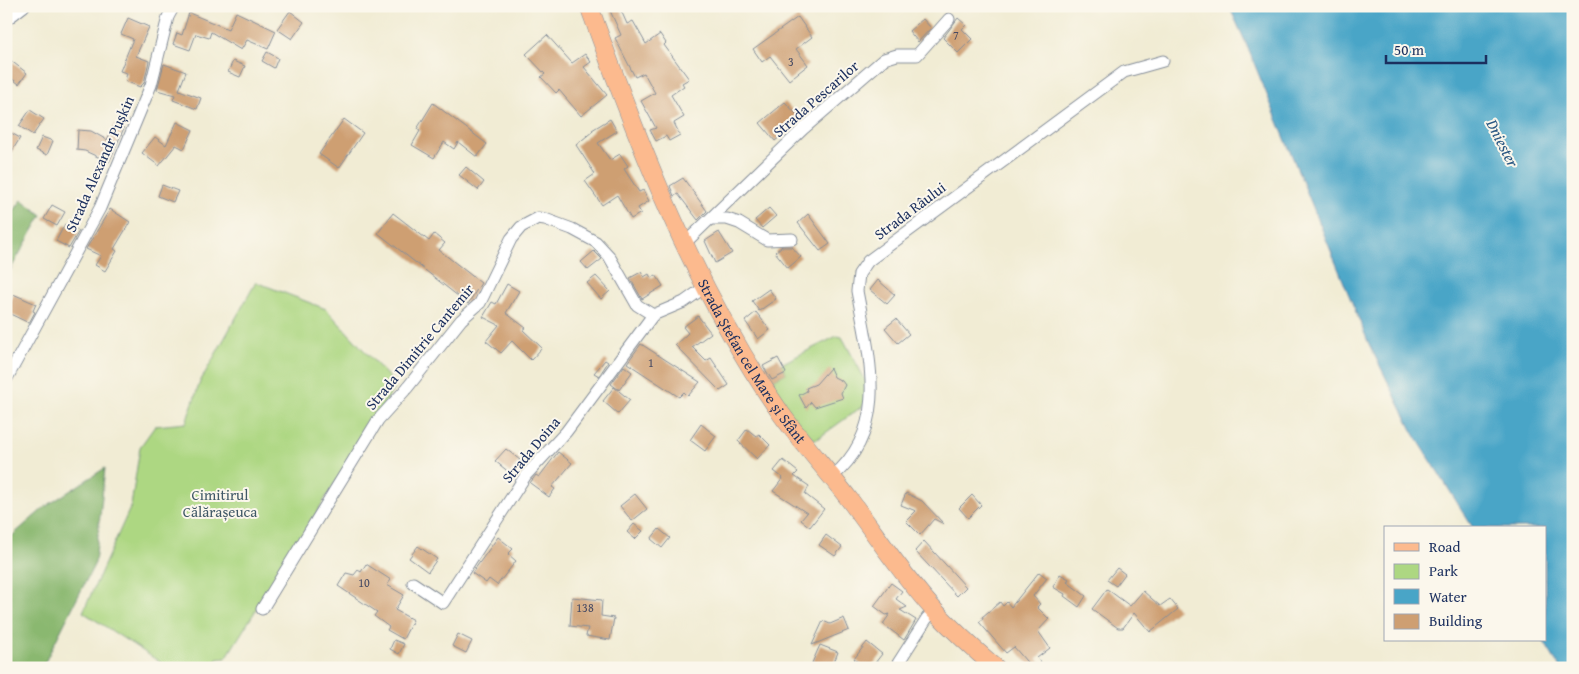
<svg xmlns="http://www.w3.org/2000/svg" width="1579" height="674" viewBox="0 0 1579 674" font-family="'Gentium Book Plus',serif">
	<rect width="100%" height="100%" fill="#fbf7ec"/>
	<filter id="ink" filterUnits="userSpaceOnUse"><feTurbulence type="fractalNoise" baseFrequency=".02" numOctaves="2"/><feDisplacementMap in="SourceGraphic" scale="10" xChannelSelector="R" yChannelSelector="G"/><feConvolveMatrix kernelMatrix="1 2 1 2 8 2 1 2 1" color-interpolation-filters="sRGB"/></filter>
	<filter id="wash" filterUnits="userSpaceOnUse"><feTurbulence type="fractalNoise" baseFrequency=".0096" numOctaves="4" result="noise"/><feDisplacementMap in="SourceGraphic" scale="20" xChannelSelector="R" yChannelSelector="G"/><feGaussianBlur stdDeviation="1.12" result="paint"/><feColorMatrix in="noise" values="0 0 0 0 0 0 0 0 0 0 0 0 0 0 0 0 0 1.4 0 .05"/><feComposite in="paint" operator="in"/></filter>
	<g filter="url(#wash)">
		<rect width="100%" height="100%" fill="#f1ecd4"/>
		<!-- green -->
		<g fill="#add782" stroke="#648370">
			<polygon points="256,282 326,309 396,385 226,658 217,659 212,668 169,668 83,612 131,506 140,447 155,426 186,423 200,382"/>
			<polygon points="837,336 842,337 867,383 867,403 817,439 814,439 787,412 771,381 786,373 781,364"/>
		</g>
		<!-- forest -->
		<g fill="#8ab870" stroke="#527467">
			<polygon points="22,200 42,215 6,277 6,221"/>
			<polygon points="105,468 95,563 42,668 6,668 6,541 45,507"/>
		</g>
		<!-- water -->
		<polygon fill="#49a5c7" stroke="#326a92" points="1229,6 1573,6 1573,668 1560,668 1543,640 1545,640 1545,528 1473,528 1413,432 1369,344 1245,41"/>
		<g id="blocks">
			<!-- building -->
			<g fill="#ce9f72">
				<polygon points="608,6 619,6 627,24 633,21 646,44 660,34 666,43 664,45 689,79 682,83 684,86 671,95 684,117 674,123 680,135 669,141 666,136 656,141 650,130 656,128 641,101 655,93 644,73 635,77 615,38 621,35"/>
				<polygon points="290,11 304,22 292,39 277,29"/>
				<polygon points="236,12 276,31 268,49 247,40 241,50 211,32 209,38 196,34 190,50 173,44 177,33 182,35 189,13 228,29"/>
				<polygon points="798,17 812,37 796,49 808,65 789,80 770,56 762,62 753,49"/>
				<polygon points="128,18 149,27 136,56 149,61 144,83 140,87 125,81 127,73 120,71 133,39 121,34"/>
				<polygon points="958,18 966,25 962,29 972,39 958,53 943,38"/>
				<polygon points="923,19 931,28 918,42 909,31"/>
				<polygon points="547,35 572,63 585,54 591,62 584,67 607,95 581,116 559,90 556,93 541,77 545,74 526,54"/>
				<polygon points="267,52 278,58 274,68 262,61"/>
				<polygon points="6,57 27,73 19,84 6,74"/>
				<polygon points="233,61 245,66 240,77 228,72"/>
				<polygon points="164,64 186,72 179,90 201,98 197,109 173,100 175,95 157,90"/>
				<polygon points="785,102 801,119 775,141 760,123"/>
				<polygon points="433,103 487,144 477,157 458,142 454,149 444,142 434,158 412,145 420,131 417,129"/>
				<polygon points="30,110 44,119 33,135 19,126"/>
				<polygon points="344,119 363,133 339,168 319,154"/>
				<polygon points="610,119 617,131 598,143 610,160 620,154 628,166 624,169 639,192 643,190 649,201 638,208 641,213 631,219 617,195 602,205 585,181 595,174 576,145 593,131 592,130"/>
				<polygon points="177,122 193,130 184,149 176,145 159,166 142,153 155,137 166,145"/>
				<polygon points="115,124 124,128 109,162 85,151 77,150 78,130 91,131 107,140"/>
				<polygon points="6,130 20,138 6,161"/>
				<polygon points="42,137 53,141 47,155 36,150"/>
				<polygon points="466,167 484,182 478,190 459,175"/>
				<polygon points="683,178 707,211 698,220 678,194 674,196 670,186"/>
				<polygon points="162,185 178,191 173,202 158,196"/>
				<polygon points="52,205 65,212 57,226 44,219"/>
				<polygon points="769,208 776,216 762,228 755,220"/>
				<polygon points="110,209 130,222 114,249 117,251 105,271 95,265 101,256 86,249"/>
				<polygon points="393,213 429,241 434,234 445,243 439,250 481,283 468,304 378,233"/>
				<polygon points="808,214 830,244 820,251 798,223"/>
				<polygon points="65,224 79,231 69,248 56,241"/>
				<polygon points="719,232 732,253 715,263 705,241"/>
				<polygon points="781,247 792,247 801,257 788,268 775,252"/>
				<polygon points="594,251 602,259 588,270 581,262"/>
				<polygon points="641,272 644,277 649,274 651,278 656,275 663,286 642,299 630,278"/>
				<polygon points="596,276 610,291 601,299 587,283"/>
				<polygon points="878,280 895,295 887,304 870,290"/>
				<polygon points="507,284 519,291 506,313 526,328 523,330 542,348 531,360 512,341 501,353 486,341 499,325 483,317 492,302 496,304"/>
				<polygon points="769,289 776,299 759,311 752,301"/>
				<polygon points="13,294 36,304 33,311 35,312 29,323 6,312"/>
				<polygon points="756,312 770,330 758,339 745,321"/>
				<polygon points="698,316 711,333 692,347 706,361 711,358 729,385 720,391 675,345 688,333 683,327"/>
				<polygon points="896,319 909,334 898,343 885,328"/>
				<polygon points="641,344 700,382 688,396 684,392 679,397 627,363"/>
				<polygon points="778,358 786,373 772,380 763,366"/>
				<polygon points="605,360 608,362 599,376 594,373"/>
				<polygon points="624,366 632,372 619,390 611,384"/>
				<polygon points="830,368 834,377 842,381 845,385 841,393 843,398 815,407 811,402 806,408 799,395 807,391 806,388 816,384"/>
				<polygon points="614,387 630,400 618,414 603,401"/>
				<polygon points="701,424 716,436 705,451 690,440"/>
				<polygon points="747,429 756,436 759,434 770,445 757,459 738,441"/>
				<polygon points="506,449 520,460 510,473 495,461"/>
				<polygon points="558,452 572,463 552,487 555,489 549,497 530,483 536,475 539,477"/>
				<polygon points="783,460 798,472 794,476 809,486 805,494 824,509 810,527 801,520 807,513 773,491 783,478 774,471"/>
				<polygon points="906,493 922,501 944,524 934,519 920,535 906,521 916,511 901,505"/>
				<polygon points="635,494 647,509 632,521 620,506"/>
				<polygon points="972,495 981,505 968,518 959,508"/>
				<polygon points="634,524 643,531 635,539 627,532"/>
				<polygon points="659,529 670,538 662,548 651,539"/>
				<polygon points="826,535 842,547 835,556 819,545"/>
				<polygon points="498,537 513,549 508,554 516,561 497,585 489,579 486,583 472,573"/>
				<polygon points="924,541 966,587 957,596 915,551"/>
				<polygon points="418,546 437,559 428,572 409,558"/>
				<polygon points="366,564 391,580 387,585 404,595 395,610 413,620 403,639 387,630 389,627 374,616 377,612 338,586 346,573 354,575 358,570 361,572"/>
				<polygon points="1117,568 1125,574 1116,586 1107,580"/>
				<polygon points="1039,572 1047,578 1033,596 1040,604 1037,607 1049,619 1038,631 1050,648 1037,658 1046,668 1032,668 1014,647 1006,653 979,622 983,619 982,617 1000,602 1003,606 1007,602 1011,607"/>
				<polygon points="1060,574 1069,579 1067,582 1086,596 1079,607 1064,596 1065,594 1053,587"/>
				<polygon points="891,583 902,591 896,599 907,607 900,610 916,620 904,640 883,624 890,614 886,615 874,606"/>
				<polygon points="1107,589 1130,606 1143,591 1160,606 1170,599 1178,609 1150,632 1134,613 1123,628 1118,628 1092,609"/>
				<polygon points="572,597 602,600 601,616 614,618 610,640 586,636 588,628 570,626"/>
				<polygon points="844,618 849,630 812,645 823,621 830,624"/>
				<polygon points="458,634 472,641 466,653 452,646"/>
				<polygon points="394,640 404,644 399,654 390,649"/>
				<polygon points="867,642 882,654 871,668 865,668 854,659"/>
				<polygon points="820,645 838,652 833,665 828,664 827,668 823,668 812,663"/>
			</g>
		</g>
	</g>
	<g filter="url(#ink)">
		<use href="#blocks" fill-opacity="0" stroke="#868e99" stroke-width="1"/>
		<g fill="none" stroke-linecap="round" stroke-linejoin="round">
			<!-- minor casing -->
			<g stroke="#868e99" stroke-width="13">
				<g id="minor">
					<polyline points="6,20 24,6"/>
					<polyline points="711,219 727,219 739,223 767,240 792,239"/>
					<polyline points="684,244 803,129 884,59 897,55 917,55 949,19"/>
					<polyline points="653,315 684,302 705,287"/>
					<polyline points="6,380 100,208 151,85 168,17 174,6"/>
					<path d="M832 477C891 428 869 356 857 291L859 274 868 261 1124 72 1163 61"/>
					<polyline points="413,583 443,603 526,475 566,432 653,315"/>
					<polyline points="262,609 378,420 407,388 461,320 480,303 511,239 521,227 538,218 545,219 572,229 596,242 609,256 637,305 653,315"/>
					<polyline points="895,668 927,618 936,612"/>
				</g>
			</g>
			<!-- primary casing -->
			<g stroke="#868e99" stroke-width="19">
				<g id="primary">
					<path id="s1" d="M589 6C640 148 695 291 782 415 803 444 827 470 849 499 877 536 903 576 935 611 954 631 975 650 996 668"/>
				</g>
			</g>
			<!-- minor -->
			<use href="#minor" stroke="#fff" stroke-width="11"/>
			<!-- primary -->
			<use href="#primary" stroke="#fcba8e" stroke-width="18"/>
		</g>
	</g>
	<g text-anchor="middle" stroke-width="4" stroke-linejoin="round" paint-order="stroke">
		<!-- number labels -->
		<g font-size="12" fill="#484b63">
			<text x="956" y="40">7</text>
			<text x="791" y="66">3</text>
			<text x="651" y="367">1</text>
			<text x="364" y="587">10</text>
			<text x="585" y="612">138</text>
		</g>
		<!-- street labels -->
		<g font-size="15" fill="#1b2f5e" stroke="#fbf7ec">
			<text transform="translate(816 99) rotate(-41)" y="5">Strada Pescarilor</text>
			<text transform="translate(100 164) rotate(-66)" y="5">Strada Alexandr Pușkin</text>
			<text transform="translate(910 211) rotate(-37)" y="5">Strada Râului</text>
			<text transform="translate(420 347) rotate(-50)" y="5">Strada Dimitrie Cantemir</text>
			<text dy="5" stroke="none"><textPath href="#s1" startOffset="392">Strada Ștefan cel Mare și Sfânt</textPath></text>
			<text transform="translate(531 450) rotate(-50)" y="5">Strada Doina</text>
		</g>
		<!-- park labels -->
		<g font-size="15" fill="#405967" stroke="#fbf7ec">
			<text x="220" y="500">Cimitirul<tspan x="220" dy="17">Călărașeuca</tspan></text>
		</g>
		<!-- water labels -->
		<g font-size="16" font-style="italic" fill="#2b5883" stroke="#fbf7ec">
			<text transform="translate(1503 143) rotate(63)" y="6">Dniester</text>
		</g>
	</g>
	<!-- margin -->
	<rect width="1579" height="674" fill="none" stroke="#fbf7ec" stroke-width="25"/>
	<!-- legend -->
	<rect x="1384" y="526" width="162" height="115" fill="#fbf7ec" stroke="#a1a7b3"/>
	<rect x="1394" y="543" width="25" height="8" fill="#fcba8e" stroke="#a1a7b3"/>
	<text x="1429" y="552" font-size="15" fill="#1b2f5e">Road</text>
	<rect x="1394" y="564" width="25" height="15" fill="#add782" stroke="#a1a7b3"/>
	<text x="1429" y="576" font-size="15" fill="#1b2f5e">Park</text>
	<rect x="1394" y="589" width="25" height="15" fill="#49a5c7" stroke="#a1a7b3"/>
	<text x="1429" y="602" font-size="15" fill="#1b2f5e">Water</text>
	<rect x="1394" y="614" width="25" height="15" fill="#ce9f72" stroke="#a1a7b3"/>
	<text x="1429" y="626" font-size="15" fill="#1b2f5e">Building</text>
	<!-- scale -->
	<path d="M1386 55v8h100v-8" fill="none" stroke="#1b2f5e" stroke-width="2.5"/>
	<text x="1394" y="55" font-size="15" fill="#1b2f5e" stroke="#fbf7ec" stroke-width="4" paint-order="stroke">50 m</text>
</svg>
